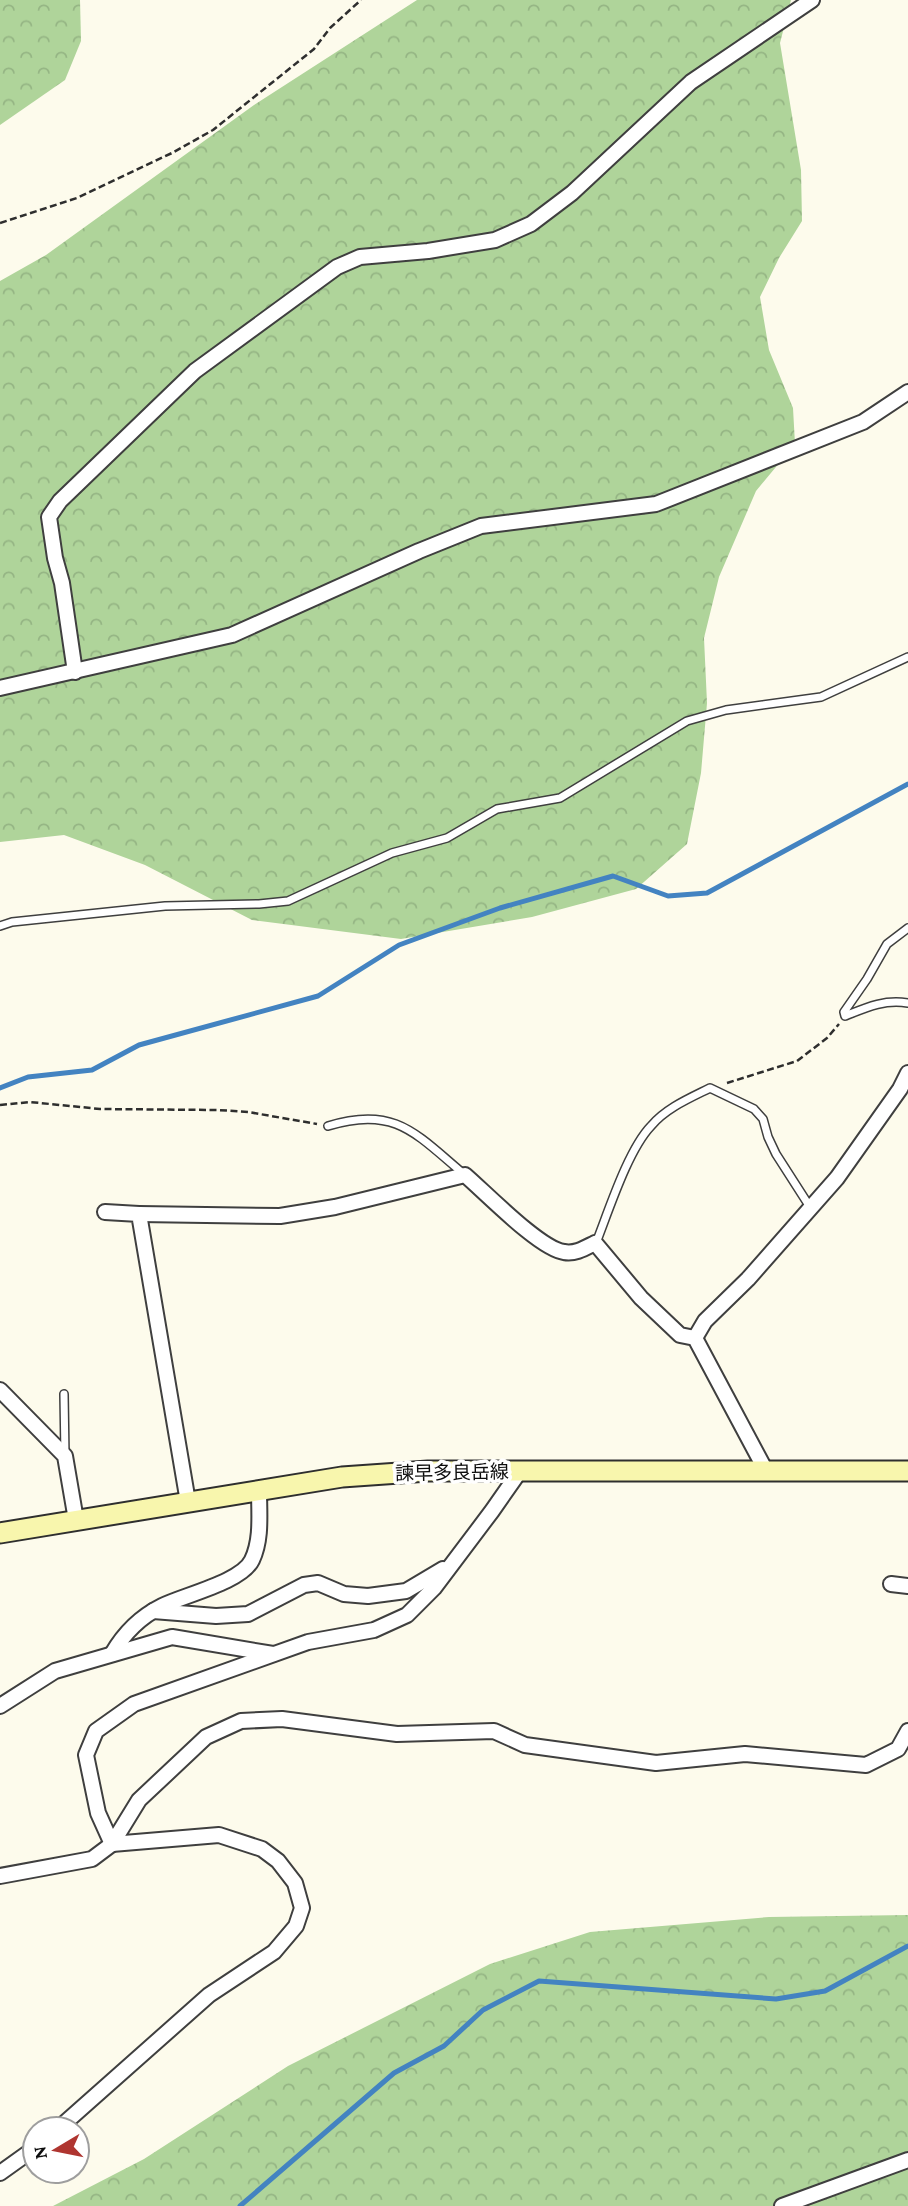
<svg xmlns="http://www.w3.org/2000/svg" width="908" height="2206" viewBox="0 0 908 2206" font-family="'Crimson Pro','Noto Sans JP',serif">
	<defs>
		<pattern id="forest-crowns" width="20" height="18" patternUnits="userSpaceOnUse" patternTransform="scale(1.75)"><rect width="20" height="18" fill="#afd49a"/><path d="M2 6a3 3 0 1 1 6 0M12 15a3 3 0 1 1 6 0" fill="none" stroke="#95b584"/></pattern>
	</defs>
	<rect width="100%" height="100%" fill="#fdfbec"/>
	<!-- forest -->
	<g fill="url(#forest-crowns)">
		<polygon points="0,0 80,0 81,41 65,80 0,125"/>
		<polygon points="417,0 791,0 780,43 801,170 802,221 779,258 760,297 769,350 793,408 795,444 756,491 719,577 704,638 707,703 701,773 687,844 636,889 532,917 401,939 252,920 145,865 64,835 0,842 0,281 46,255 254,105"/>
		<polygon points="908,1915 908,2206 53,2206 144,2159 288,2066 490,1964 590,1932 769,1917"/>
	</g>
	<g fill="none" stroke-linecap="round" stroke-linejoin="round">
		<!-- stream -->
		<g stroke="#4383c1" stroke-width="5">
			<polyline points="0,1088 28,1077 92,1070 139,1045 318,996 399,945 500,908 613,876 668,896 707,893 908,784"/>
			<polyline points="240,2206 394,2073 444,2046 483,2010 539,1981 776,1999 825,1991 908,1946"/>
		</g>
		<!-- lane casing -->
		<g stroke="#3f3f3f" stroke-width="10">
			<g id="lane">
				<polyline points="0,926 12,922 165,906 259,904 288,901 392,853 447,838 497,809 560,798 687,721 726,710 821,697 908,657"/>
				<path d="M908 928 887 944 867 979 844 1012 845 1016C867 1007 885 999 908 1003"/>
				<path d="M328 1126C395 1105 416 1134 465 1175"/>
				<path d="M596 1243C609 1210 628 1150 651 1126 666 1108 690 1098 710 1088L754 1109 763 1119 768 1137 776 1154 810 1207"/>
				<polyline points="64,1394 65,1456"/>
			</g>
		</g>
		<!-- street casing -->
		<g stroke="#3f3f3f" stroke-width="18">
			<g id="street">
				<polyline points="75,672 62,583 55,558 49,517 60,501 195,371 337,267 360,257 428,251 495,240 531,224 572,193 691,82 812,0"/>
				<polyline points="0,688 232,635 419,551 481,526 656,504 863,422 908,392"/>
				<polyline points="105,1212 139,1214 188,1502"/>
				<path d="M139 1214 280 1216 335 1207 465 1175C486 1193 540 1249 564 1252 576 1254 585 1248 595 1243L641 1298 680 1335 695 1338 766 1471"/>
				<polyline points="695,1338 705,1321 748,1279 837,1178 900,1089 908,1073"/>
				<polyline points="0,1390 65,1456 76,1520"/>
				<polyline points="891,1584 908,1586"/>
				<polyline points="153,1611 216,1616 248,1614 304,1585 318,1583 344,1594 368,1596 406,1591 443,1569"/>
				<path d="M112 1654C124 1633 140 1617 162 1606 184 1595 242 1582 252 1560 262 1539 259 1514 259 1490"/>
				<polyline points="0,1706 55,1671 172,1637 273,1654"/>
				<polyline points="112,1844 98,1813 86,1755 96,1731 134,1704 308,1642 374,1630 407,1615 434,1588 492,1511 520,1471"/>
				<polyline points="0,1876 92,1859 112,1844 139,1800 206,1737 241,1721 282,1719 397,1734 494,1731 525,1745 656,1763 745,1754 866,1765 898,1749 908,1731"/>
				<polyline points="58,2129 209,1995 274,1952 296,1926 302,1908 295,1883 278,1861 262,1849 219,1835 112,1844"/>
				<polyline points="0,2173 35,2148"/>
				<polyline points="782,2206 908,2160"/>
			</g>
		</g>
		<!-- secondary casing -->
		<g stroke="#2e2e2e" stroke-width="23">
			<polyline id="secondary" points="0,1533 342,1477 428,1471 908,1471"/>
		</g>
		<!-- path -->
		<g stroke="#2e2e2e" stroke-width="2.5" stroke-dasharray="7 3.5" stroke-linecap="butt">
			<polyline points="0,223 77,198 172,153 213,130 314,49 330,28 361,0"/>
			<polyline points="727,1083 797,1061 827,1038 839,1024"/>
			<polyline points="0,1105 30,1102 100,1109 218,1110 248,1112 317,1124"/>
		</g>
		<!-- lane -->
		<use href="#lane" stroke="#fff" stroke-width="7"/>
		<!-- street -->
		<use href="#street" stroke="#fff" stroke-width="14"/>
		<!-- secondary -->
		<use href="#secondary" stroke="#f8f6ad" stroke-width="19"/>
	</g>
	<g text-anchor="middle" stroke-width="7" stroke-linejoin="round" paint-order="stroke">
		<!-- street labels -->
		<g font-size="19" fill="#0c0c0c" stroke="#fff">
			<text transform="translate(452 1472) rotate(-1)" y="7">諫早多良岳線</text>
		</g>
	</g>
	<!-- north arrow -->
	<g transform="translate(56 2150) rotate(260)"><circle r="33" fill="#ffffff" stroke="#9e9e9e" stroke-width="2"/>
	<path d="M0-5L12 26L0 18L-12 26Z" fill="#af3530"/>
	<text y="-10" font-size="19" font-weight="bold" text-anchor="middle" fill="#0c0c0c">N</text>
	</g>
</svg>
